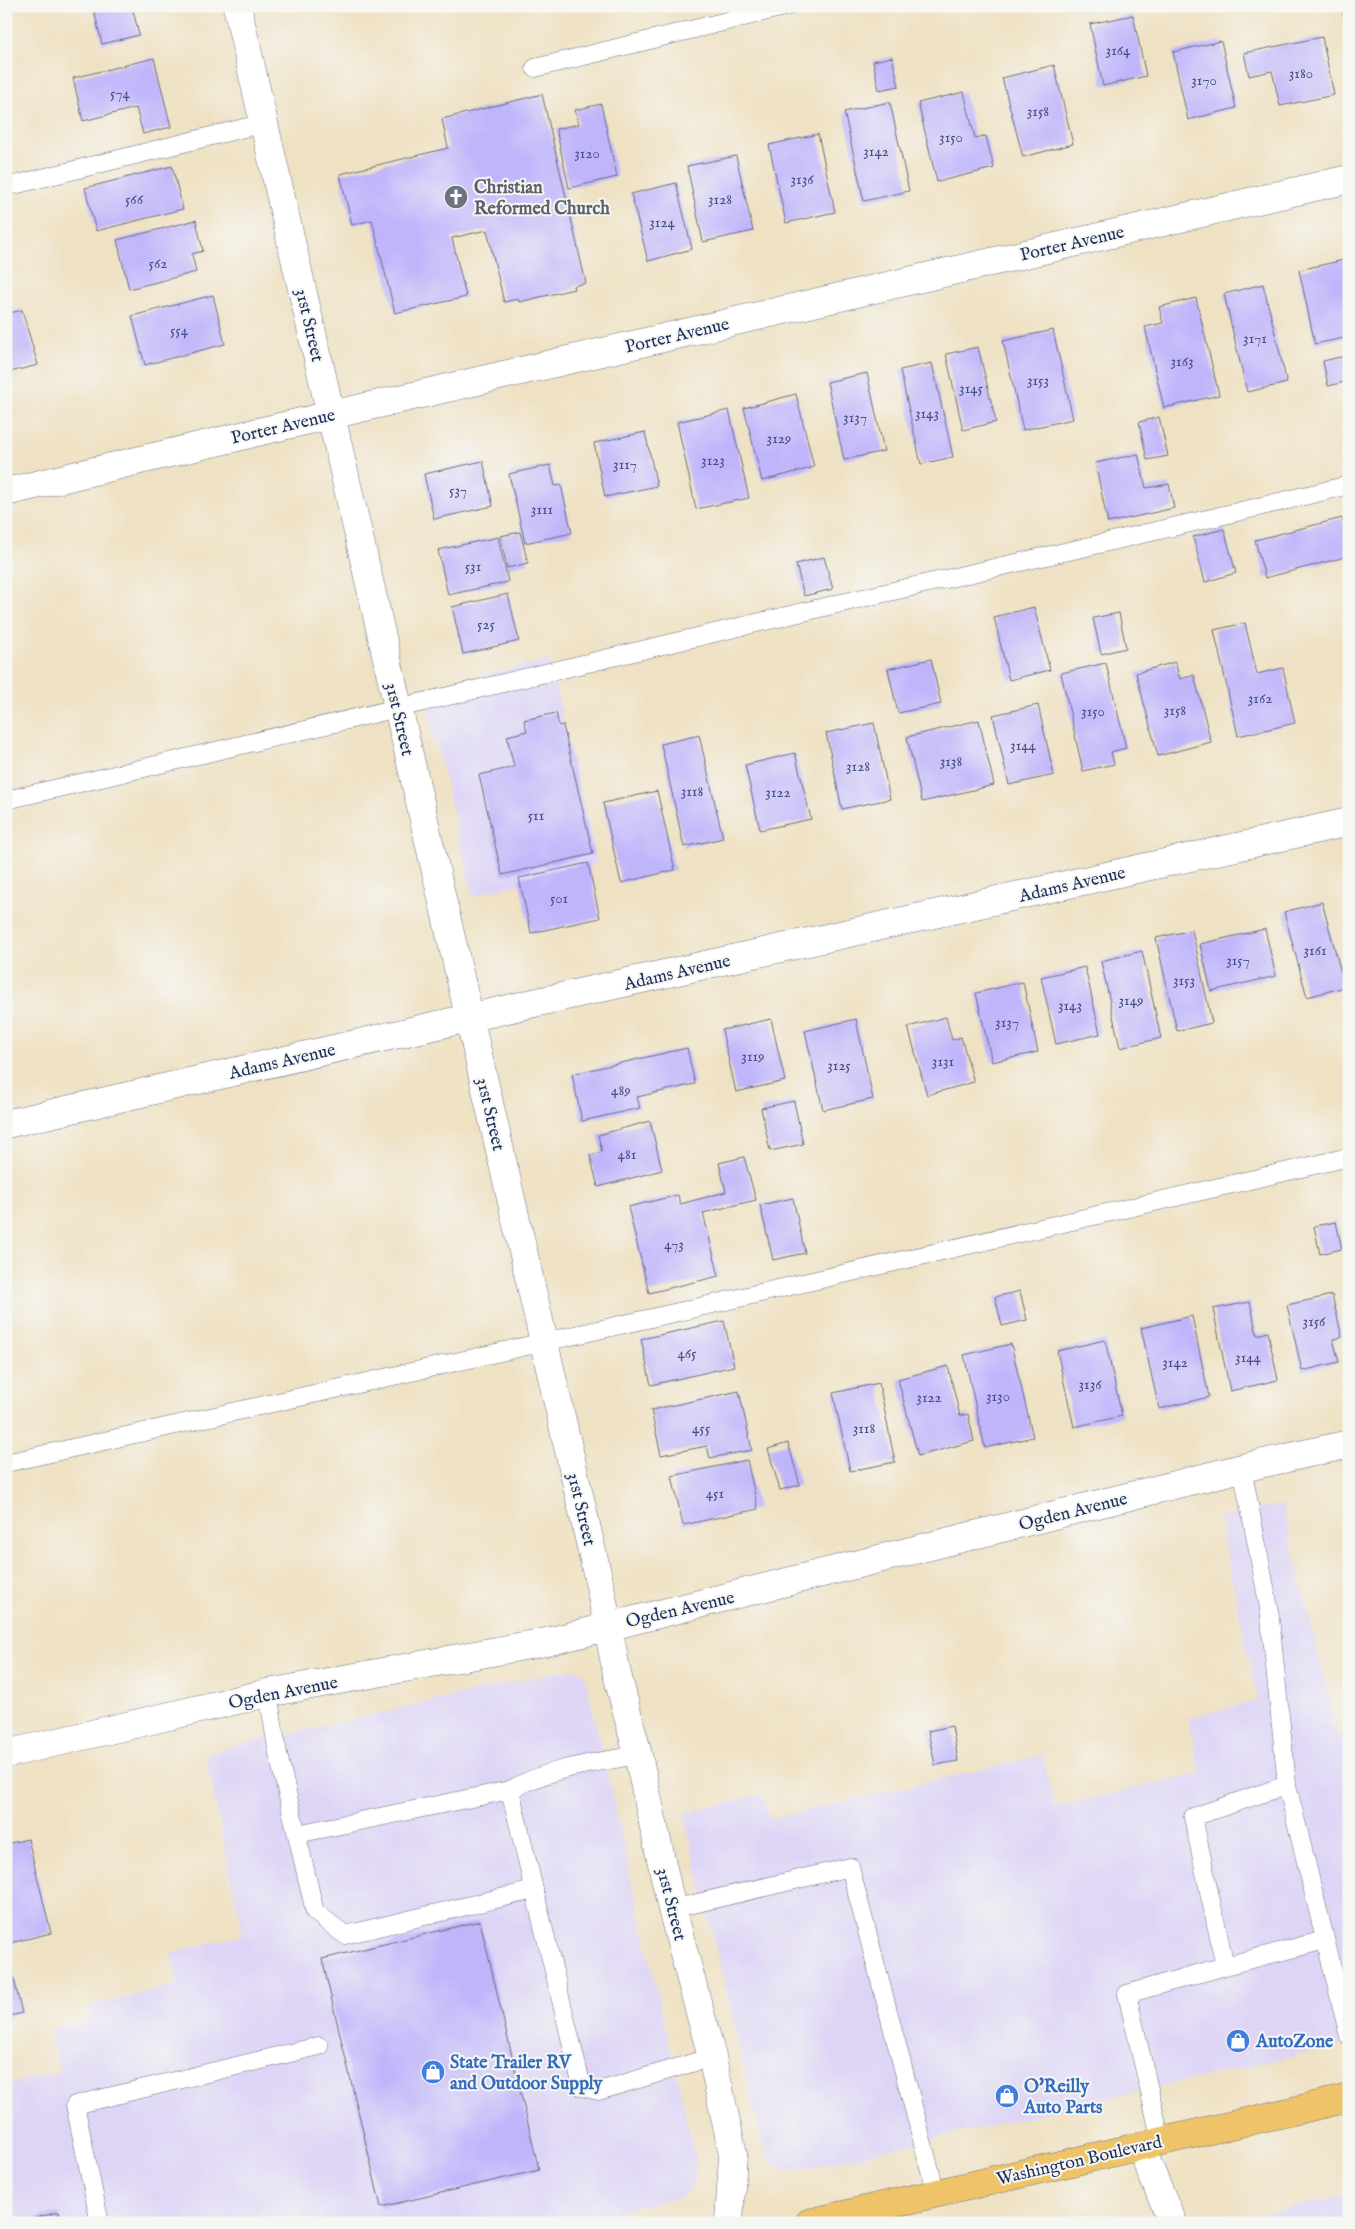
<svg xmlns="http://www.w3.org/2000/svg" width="1355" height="2229" viewBox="0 0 1355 2229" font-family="'IM FELL English',serif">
	<rect width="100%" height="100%" fill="#f6f6f2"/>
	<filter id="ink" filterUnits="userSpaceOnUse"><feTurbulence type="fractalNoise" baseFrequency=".02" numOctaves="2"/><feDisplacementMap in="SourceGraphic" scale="10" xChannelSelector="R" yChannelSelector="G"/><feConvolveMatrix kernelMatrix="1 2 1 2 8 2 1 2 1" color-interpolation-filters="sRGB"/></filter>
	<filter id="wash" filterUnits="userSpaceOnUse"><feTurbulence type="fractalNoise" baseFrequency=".0096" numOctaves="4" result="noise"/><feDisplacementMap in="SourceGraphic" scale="20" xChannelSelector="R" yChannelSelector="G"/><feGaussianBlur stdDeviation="1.12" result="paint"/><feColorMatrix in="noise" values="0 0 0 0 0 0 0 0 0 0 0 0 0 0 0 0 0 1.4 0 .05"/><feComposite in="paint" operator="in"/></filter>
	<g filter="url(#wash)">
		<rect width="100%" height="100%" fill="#efe1c3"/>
		<!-- built -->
		<g fill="#ded5f6">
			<polygon points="549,660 597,863 473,896 423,688"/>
			<polygon points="1282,1504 1338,1737 1349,1735 1349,2043 794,2171 785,2170 775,2165 768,2157 761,2139 684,1813 762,1794 770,1819 1043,1755 1055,1807 1200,1773 1188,1718 1258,1701 1219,1518"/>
			<polygon points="572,1669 584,1673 695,2156 695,2181 689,2190 680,2197 572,2223 6,2223 6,2084 60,2073 50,2029 91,2019 88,2006 178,1985 171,1953 243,1935 205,1753"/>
			<polygon points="1349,2194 1349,2223 1227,2223"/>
		</g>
		<g id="blocks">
			<!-- building -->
			<g fill="#c0b5fb">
				<polygon points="93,6 132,6 139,35 102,44"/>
				<polygon points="1341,6 1349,6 1349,31 1348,31"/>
				<polygon points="1133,15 1146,76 1103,86 1090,24"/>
				<polygon points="1322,37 1334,95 1280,106 1272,71 1249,76 1244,53"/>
				<polygon points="1221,41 1236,108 1188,120 1173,52"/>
				<polygon points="892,57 899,86 879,90 873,61"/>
				<polygon points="154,58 171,127 143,134 136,108 83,121 73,78"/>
				<polygon points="1054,65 1073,144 1023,157 1002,78"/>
				<polygon points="964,92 975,138 986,136 994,168 937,182 918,103"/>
				<polygon points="542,94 586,283 573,286 574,289 519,302 518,299 504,302 487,230 452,238 466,297 395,313 372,220 352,225 340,174 448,148 442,119"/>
				<polygon points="890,102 909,191 864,201 844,112"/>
				<polygon points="601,104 617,177 569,188 556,129 579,124 575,110"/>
				<polygon points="818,134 835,212 786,223 769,145"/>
				<polygon points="736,156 753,231 703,242 687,166"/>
				<polygon points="172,166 183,209 96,231 85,188"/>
				<polygon points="676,183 692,249 648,261 631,194"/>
				<polygon points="196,220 203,251 192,254 196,272 129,289 117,240"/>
				<polygon points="1344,260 1349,282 1349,337 1315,344 1299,270"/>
				<polygon points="1263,284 1287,383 1247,392 1224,294"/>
				<polygon points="213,295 225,344 145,365 132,316"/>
				<polygon points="1196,298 1219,395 1164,408 1145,327 1163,323 1159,307"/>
				<polygon points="22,310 38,365 6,373 6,314"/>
				<polygon points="1053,330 1073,419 1023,430 1003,341"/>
				<polygon points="978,347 996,422 963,430 946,354"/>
				<polygon points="1349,355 1349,381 1328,386 1323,361"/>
				<polygon points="932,363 953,457 921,464 900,370"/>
				<polygon points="867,373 884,451 844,460 827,382"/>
				<polygon points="796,394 814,467 762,481 744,408"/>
				<polygon points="729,410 749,498 696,509 677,422"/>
				<polygon points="1159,417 1168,456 1147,460 1139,422"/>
				<polygon points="645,432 657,486 605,497 594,443"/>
				<polygon points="1138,454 1146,488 1169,484 1174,508 1108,523 1095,463"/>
				<polygon points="483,461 493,506 434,519 424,474"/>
				<polygon points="550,465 555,486 561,485 572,533 525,543 509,474"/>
				<polygon points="1342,518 1349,543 1349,556 1265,578 1255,540"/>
				<polygon points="1224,529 1236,573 1205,582 1193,537"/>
				<polygon points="520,532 528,563 507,568 500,536"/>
				<polygon points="498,537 508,582 448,595 438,550"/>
				<polygon points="824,557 833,589 804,596 796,564"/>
				<polygon points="508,594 519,641 463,654 452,607"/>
				<polygon points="1034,607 1050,670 1009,680 994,617"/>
				<polygon points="1119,613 1126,648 1101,654 1093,618"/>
				<polygon points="1245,623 1257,674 1283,668 1295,723 1238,736 1214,630"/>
				<polygon points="931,659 941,704 898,713 888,669"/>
				<polygon points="1175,662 1180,679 1194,675 1211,742 1158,756 1136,673"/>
				<polygon points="1106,663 1126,748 1111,752 1114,764 1083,771 1061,673"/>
				<polygon points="1038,705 1054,775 1009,785 993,715"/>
				<polygon points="556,713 559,726 563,725 593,854 502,875 479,775 514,767 507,736 527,731 524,720"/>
				<polygon points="979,720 994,785 922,802 907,737"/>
				<polygon points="874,723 890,799 842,809 826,733"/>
				<polygon points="699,735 723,838 684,847 661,744"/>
				<polygon points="795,753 811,819 760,830 745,765"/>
				<polygon points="657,791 675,870 621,883 603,803"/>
				<polygon points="588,863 600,918 531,933 519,878"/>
				<polygon points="1322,902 1345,987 1307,997 1284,912"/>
				<polygon points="1265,929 1276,976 1211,991 1200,944"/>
				<polygon points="1192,930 1212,1023 1177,1031 1156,938"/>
				<polygon points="1142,951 1161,1038 1120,1048 1101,961"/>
				<polygon points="1085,967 1100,1034 1056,1044 1041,977"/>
				<polygon points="1023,982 1038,1052 992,1062 976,993"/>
				<polygon points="946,1017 952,1040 961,1037 974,1082 927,1095 908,1027"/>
				<polygon points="771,1019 785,1081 736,1092 722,1030"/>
				<polygon points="856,1019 873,1099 823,1110 805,1031"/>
				<polygon points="687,1048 695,1084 637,1097 640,1108 582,1121 572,1074"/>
				<polygon points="794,1101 803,1144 770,1151 761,1108"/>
				<polygon points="650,1121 662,1170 598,1187 590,1155 602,1152 598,1135"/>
				<polygon points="744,1157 756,1200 703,1213 719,1276 649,1293 628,1207 678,1195 680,1204 726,1192 719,1163"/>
				<polygon points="793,1198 805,1253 773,1260 760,1205"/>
				<polygon points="1336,1222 1342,1249 1320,1254 1314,1226"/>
				<polygon points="1020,1291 1027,1320 1002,1326 995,1297"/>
				<polygon points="1332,1295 1342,1337 1333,1339 1339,1362 1302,1371 1287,1305"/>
				<polygon points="1250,1302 1257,1335 1268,1332 1278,1380 1230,1391 1213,1309"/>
				<polygon points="1192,1316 1209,1397 1159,1409 1141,1328"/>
				<polygon points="724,1321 734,1366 651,1385 641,1339"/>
				<polygon points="1105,1340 1122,1416 1074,1427 1057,1351"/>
				<polygon points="1011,1344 1033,1437 985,1448 964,1355"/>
				<polygon points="948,1366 960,1416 968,1414 974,1441 918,1456 898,1379"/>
				<polygon points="879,1383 895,1462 850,1471 833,1393"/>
				<polygon points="739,1391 752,1450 710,1458 707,1446 661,1455 651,1410"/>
				<polygon points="788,1443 800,1485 780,1490 768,1449"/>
				<polygon points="747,1460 758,1509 683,1525 672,1476"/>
				<polygon points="952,1726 958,1761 935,1765 928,1731"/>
				<polygon points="28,1839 51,1933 6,1944 6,1844"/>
				<polygon points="480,1921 539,2170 381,2207 322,1959"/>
				<polygon points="6,1958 9,1958 22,2013 6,2017"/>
				<polygon points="59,2212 62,2223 28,2223 28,2220"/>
			</g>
		</g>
	</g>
	<g filter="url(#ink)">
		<use href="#blocks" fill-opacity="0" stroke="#656d81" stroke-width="1"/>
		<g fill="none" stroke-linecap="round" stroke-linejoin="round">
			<!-- lane casing -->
			<g stroke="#656d81" stroke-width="19">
				<g id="lane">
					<polyline points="535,68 788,6"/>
					<polyline points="6,187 264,123"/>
					<path d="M6 800C265 741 523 678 782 617 971 572 1160 532 1349 485"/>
					<polyline points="6,1463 687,1310 1349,1157"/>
					<polyline points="1242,1468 1269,1608 1287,1785 1349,2036"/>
					<polyline points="268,1693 278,1754 315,1912 345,1935 534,1890"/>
					<path d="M638 1755C595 1763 549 1768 510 1790L582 2087 599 2091 712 2057"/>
					<polyline points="1287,1785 1193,1817 1225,1966 1325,1940"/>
					<polyline points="297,1834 510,1790"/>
					<polyline points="672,1909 850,1867 936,2193"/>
					<polyline points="1161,2141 1127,1994 1225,1966"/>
					<polyline points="100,2223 75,2105 319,2046"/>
				</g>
			</g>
			<!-- street casing -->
			<g stroke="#656d81" stroke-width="29">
				<g id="street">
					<polyline points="237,6 600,1586 617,1674 638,1755 672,1909 712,2057 733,2154 729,2223"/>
					<polyline points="6,492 262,431 1349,179"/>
					<polyline points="6,1124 538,1002 1349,822"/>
					<polyline points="6,1754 268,1693 551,1641 1242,1468 1349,1444"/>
					<polyline points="1140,2146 1173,2223"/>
				</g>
			</g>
			<!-- primary casing -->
			<g stroke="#656d81" stroke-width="29">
				<polyline id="primary" points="809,2223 1349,2098"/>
			</g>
			<!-- lane -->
			<use href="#lane" stroke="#fff" stroke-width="18"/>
			<!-- street -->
			<use href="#street" stroke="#fff" stroke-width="28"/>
			<!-- primary -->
			<use href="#primary" stroke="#efc469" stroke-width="28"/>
		</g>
	</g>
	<!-- icons -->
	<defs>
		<g id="church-disc" transform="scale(1.25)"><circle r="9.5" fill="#6b7280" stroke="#f6f6f2"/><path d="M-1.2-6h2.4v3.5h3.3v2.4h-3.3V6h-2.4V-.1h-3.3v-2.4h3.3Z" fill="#fff"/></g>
		<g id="shop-disc" transform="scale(1.25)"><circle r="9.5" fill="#3f7fe0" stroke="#f6f6f2"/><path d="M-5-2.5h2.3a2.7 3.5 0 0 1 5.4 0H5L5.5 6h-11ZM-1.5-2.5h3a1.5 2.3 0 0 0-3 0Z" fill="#fff"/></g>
	</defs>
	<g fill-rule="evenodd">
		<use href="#church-disc" x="456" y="197"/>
		<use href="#shop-disc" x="1238" y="2041"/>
		<use href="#shop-disc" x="433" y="2072"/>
		<use href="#shop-disc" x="1007" y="2096"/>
	</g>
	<g text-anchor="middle" stroke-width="4" stroke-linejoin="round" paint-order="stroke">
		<!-- number labels -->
		<g font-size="15" fill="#445085">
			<text x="1118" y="55">3164</text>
			<text x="1301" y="78">3180</text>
			<text x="1204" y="85">3170</text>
			<text x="120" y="98">574</text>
			<text x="1038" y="116">3158</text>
			<text x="951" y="142">3150</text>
			<text x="876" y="156">3142</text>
			<text x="587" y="158">3120</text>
			<text x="802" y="184">3136</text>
			<text x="134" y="204">566</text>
			<text x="720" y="204">3128</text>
			<text x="662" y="227">3124</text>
			<text x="158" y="268">562</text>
			<text x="179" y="335">554</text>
			<text x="1255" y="343">3171</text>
			<text x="1182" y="366">3163</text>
			<text x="1038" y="385">3153</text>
			<text x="971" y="393">3145</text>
			<text x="927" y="418">3143</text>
			<text x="855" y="422">3137</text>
			<text x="779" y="443">3129</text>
			<text x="713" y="465">3123</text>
			<text x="625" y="469">3117</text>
			<text x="458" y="495">537</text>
			<text x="542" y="514">3111</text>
			<text x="473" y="571">531</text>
			<text x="486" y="629">525</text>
			<text x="1260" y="703">3162</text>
			<text x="1175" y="715">3158</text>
			<text x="1093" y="716">3150</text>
			<text x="1023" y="750">3144</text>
			<text x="951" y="766">3138</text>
			<text x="858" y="771">3128</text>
			<text x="692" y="796">3118</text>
			<text x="778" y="797">3122</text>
			<text x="536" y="820">511</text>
			<text x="559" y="903">501</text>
			<text x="1315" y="955">3161</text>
			<text x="1238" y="965">3157</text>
			<text x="1184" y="985">3153</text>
			<text x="1131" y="1005">3149</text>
			<text x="1070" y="1010">3143</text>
			<text x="1007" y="1027">3137</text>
			<text x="753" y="1061">3119</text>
			<text x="943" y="1066">3131</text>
			<text x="839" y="1070">3125</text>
			<text x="621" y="1095">489</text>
			<text x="627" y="1159">481</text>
			<text x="674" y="1249">473</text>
			<text x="1314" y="1326">3156</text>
			<text x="687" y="1358">465</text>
			<text x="1248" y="1362">3144</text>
			<text x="1175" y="1367">3142</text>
			<text x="1090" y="1389">3136</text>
			<text x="998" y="1401">3130</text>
			<text x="929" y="1402">3122</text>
			<text x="701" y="1433">455</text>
			<text x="864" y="1433">3118</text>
			<text x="715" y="1498">451</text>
		</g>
		<!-- worship labels -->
		<g font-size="18" font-weight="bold" fill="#5b616d" stroke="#f6f6f2" text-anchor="start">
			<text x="474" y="193">Christian<tspan x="474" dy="21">Reformed Church</tspan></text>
		</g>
		<!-- street labels -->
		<g font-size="18" fill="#1b2f5e" stroke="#f6f6f2">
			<text transform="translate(1072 243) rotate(-13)" y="6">Porter Avenue</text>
			<text transform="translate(310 325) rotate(77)" y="6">31st Street</text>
			<text transform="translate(677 335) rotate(-13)" y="6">Porter Avenue</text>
			<text transform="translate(283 426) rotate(-13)" y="6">Porter Avenue</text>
			<text transform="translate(400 719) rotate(77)" y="6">31st Street</text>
			<text transform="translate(1072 884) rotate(-13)" y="6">Adams Avenue</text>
			<text transform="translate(677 972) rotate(-13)" y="6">Adams Avenue</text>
			<text transform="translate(282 1061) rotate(-13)" y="6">Adams Avenue</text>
			<text transform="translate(491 1114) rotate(77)" y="6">31st Street</text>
			<text transform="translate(582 1509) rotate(77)" y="6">31st Street</text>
			<text transform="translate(1073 1511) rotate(-14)" y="6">Ogden Avenue</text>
			<text transform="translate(680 1609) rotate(-13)" y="6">Ogden Avenue</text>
			<text transform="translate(283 1692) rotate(-11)" y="6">Ogden Avenue</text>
			<text transform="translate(672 1904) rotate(76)" y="6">31st Street</text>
			<text transform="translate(1079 2160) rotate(-13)" y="6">Washington Boulevard</text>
		</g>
		<!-- shop labels -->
		<g font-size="18" font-weight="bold" fill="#366cbe" stroke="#f6f6f2" text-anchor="start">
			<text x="1256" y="2047">AutoZone</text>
			<text x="450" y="2068">State Trailer RV<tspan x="450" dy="21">and Outdoor Supply</tspan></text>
			<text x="1024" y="2092">O'Reilly<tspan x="1024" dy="21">Auto Parts</tspan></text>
		</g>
	</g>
	<!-- margin -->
	<rect width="1355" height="2229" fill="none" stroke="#f6f6f2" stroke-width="25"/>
</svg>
